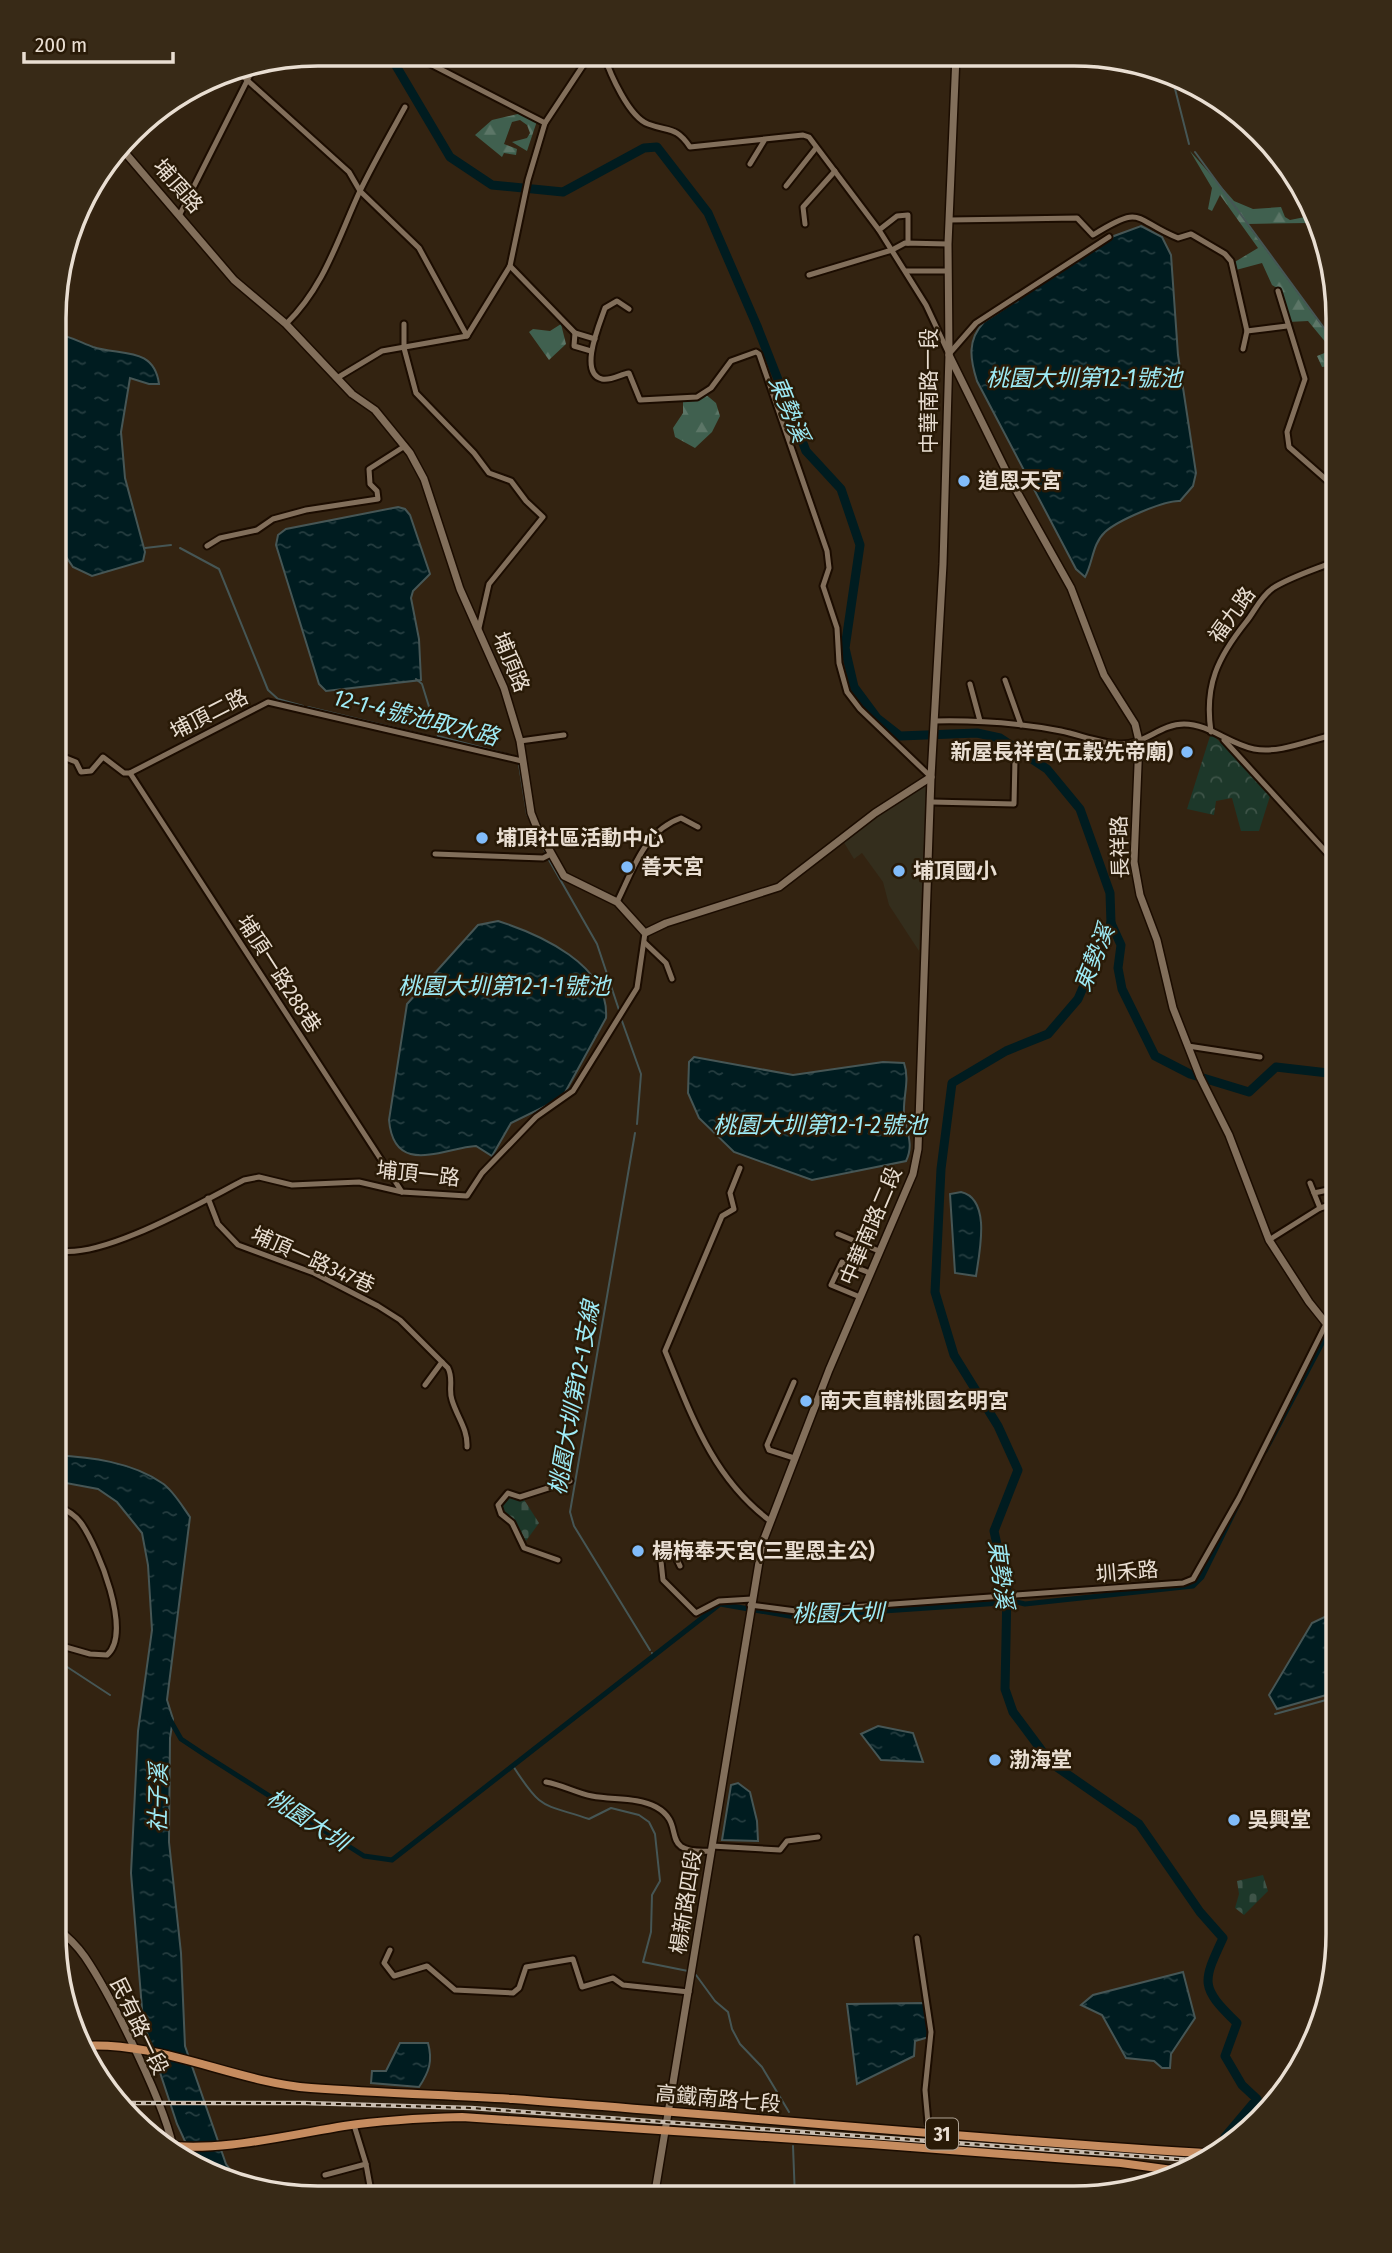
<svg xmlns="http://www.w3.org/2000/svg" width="1392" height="2253" viewBox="0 0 1392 2253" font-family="'Fira Sans Condensed','Noto Sans TC',sans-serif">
	<defs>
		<pattern id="forest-firs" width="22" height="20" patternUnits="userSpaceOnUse" patternTransform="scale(1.75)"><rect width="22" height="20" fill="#40604f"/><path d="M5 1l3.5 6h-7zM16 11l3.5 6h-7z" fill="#5c7667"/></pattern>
		<pattern id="cemetery-stones" width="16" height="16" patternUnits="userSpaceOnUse" patternTransform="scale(1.75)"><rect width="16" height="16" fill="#1d382a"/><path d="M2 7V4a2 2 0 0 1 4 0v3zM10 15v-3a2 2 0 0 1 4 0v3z" fill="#3e5448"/></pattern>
		<pattern id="park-crowns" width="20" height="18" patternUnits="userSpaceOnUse" patternTransform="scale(1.75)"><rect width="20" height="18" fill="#1d382a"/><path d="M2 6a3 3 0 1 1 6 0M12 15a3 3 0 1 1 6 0" fill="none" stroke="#3e5448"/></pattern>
		<pattern id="water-ripples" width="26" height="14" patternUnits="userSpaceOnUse" patternTransform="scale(1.75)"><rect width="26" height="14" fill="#001c20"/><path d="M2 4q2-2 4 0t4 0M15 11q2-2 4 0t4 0" fill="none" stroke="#253d40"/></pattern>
	</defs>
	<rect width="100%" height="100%" fill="#332311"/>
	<!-- education -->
	<polygon fill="#342e1d" points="927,781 924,845 919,951 889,905 883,882 862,853 854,859 843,841"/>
	<!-- forest -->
	<g fill="url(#forest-firs)">
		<polygon points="522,113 537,121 527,151 512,142 527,138 530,133 527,125 520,120 512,122 504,144 517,149 516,155 504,153 502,157 475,135 492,120"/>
		<polygon points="1190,151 1234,201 1253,209 1281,207 1285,217 1290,220 1305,217 1307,223 1247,224 1338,348 1338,365 1322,367 1317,356 1332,350 1308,321 1288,322 1277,288 1272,285 1262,263 1236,270 1233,263 1258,248 1220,195 1212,211 1208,209 1212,188"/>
		<polygon points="561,324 566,344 549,360 529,332 533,329 550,331"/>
		<polygon points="704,393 716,403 720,416 712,432 695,448 675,437 673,428 683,413 683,399"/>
	</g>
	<!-- cemetery -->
	<g fill="url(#cemetery-stones)">
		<polygon points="511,1496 523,1498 539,1523 526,1541 518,1526 501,1508"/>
		<polygon points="1263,1875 1268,1891 1244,1915 1235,1908 1239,1894 1237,1881"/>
	</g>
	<!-- park -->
	<polygon fill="url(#park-crowns)" points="1211,733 1271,793 1259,831 1241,831 1232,798 1216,801 1214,815 1187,809"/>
	<!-- water -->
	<g fill="url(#water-ripples)" stroke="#465655" stroke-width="2">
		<path d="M1141 226 1162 237 1171 255 1178 355 1196 473 1193 486 1180 501C1164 500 1117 521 1105 532 1092 544 1093 563 1085 577L1076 569 977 381C970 359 967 340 984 322L1114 236Z"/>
		<path d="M56 334C70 336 80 342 93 347 120 356 154 346 159 384H149L130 378 121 432 125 478 145 552 143 561 92 576 73 567 56 542Z"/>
		<polygon points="398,507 405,509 410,515 430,574 413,591 411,598 419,639 421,680 326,691 319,684 276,545 278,535 286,529"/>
		<path d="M498 921C539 934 610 965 606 1018L562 1098 511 1123 492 1156 476 1146C443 1148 394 1177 389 1120L407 1004 478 925Z"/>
		<path d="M694 1057 793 1075 883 1062 904 1063C910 1080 903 1096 904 1113 905 1130 915 1143 906 1161L812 1180 734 1152 699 1118 688 1093 689 1062Z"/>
		<path d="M961 1192C992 1199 979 1254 976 1276L955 1273 950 1194Z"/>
		<path d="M55 1455C90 1457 132 1462 162 1483 173 1490 182 1506 190 1517L167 1700 173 1719 170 1738 169 1842 181 1953 185 2046 226 2164 242 2185 218 2179 197 2167 177 2124 143 2021 131 1873 138 1731 152 1630 148 1565 142 1533 117 1502 98 1489 55 1481Z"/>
		<polygon points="1337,1611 1337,1692 1277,1709 1269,1695 1312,1623"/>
		<polygon points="878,1726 913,1733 923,1762 881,1760 861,1734"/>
		<polygon points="738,1783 750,1792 757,1821 758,1841 722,1840 731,1785"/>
		<polygon points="1183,1972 1195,2018 1171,2054 1170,2068 1162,2068 1154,2061 1126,2058 1102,2015 1081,2005 1093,1995"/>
		<polygon points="924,2003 929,2037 915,2041 914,2056 857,2084 847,2004"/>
		<path d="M400 2043H428C433 2061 429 2072 419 2087L371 2083 372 2071H386Z"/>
	</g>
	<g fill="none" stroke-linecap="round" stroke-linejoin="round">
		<!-- stream -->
		<g stroke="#465655" stroke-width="2">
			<polyline points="1171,73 1189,144"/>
			<polyline points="1195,152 1338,347"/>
			<polyline points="145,548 171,545"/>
			<polyline points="180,548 219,569 268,690 278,699 303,706"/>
			<polyline points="416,679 422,684 438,736 517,757"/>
			<polyline points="308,707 462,744"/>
			<polyline points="519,764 527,814 532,824"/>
			<polyline points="537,835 546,853"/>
			<polyline points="549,860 597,944 619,1010"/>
			<polyline points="622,1021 641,1074 637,1124"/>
			<polyline points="635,1133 570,1512 574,1526 650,1650"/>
			<polyline points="652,1653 653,1655"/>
			<polyline points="55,1659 110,1695"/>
			<polyline points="1275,1714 1337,1697"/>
			<path d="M513 1766C542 1811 541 1803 589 1819L611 1808 639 1815 649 1822 655 1834 660 1881 652 1895 651 1932 643 1962 688 1971"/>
			<polyline points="696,1975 715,2001 728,2012 732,2029 740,2044 762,2067 789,2112"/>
			<polyline points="793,2146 795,2198"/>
		</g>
		<!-- canal -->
		<g stroke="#001c20" stroke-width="5">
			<polyline points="1265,1451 1337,1315"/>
			<polyline points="169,1718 181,1739 205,1755 364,1856 392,1860 720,1604 795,1617 1016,1602 1025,1604 1193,1586 1202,1577 1240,1500"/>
		</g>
		<!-- river -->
		<g stroke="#001c20" stroke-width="9">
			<path d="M389 54 450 157 492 185 563 192 644 148 657 147 708 213 757 326 806 451 841 489 860 545 845 648 854 687 877 718 900 736 977 733 1000 738 1047 769 1080 809 1110 893 1111 923 1078 999 1048 1034 1006 1051 952 1083 941 1169 935 1292 954 1355 998 1426 1018 1470 994 1531 1007 1590 1005 1689 1013 1712 1051 1763 1139 1824 1200 1912 1223 1938C1202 1983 1200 1987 1237 2023L1225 2056 1242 2085 1257 2099 1225 2137 1222 2151"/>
			<polyline points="1111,923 1121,945 1118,968 1122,989 1155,1056 1190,1074 1249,1092 1276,1067 1328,1073 1337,1067"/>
		</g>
		<!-- street casing -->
		<g stroke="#1b0c00" stroke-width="9">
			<g id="street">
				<polyline points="413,55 545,123"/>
				<path d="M604 55C610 74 629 117 648 124 669 132 676 126 690 147L803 135 809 137 879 230 926 305 949 354 976 323 1109 237"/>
				<polyline points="236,70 349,172 360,191 419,248 467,336"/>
				<polyline points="750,164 764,141"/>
				<polyline points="786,186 816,148"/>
				<polyline points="180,214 254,67"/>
				<path d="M949 220 1077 218 1093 235C1144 203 1133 220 1178 238L1191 234 1225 254 1231 261 1247 331 1243 349"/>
				<polyline points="805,224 803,207 835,171"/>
				<polyline points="879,230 897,216 908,215 908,243"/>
				<polyline points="510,266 575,333 595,339"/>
				<polyline points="906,271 948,271"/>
				<polyline points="809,275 892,250 905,243 948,244"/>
				<polyline points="1278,291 1305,379 1287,432 1289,447 1338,490"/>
				<path d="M629 309 617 301 605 308C600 323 578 373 602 379 611 381 621 374 629 373L640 400 697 397 711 388 731 361 756 352 759 354 827 551 829 568 823 586 837 628 839 663 847 692 860 709 931 777"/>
				<path d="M286 324C324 287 337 241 359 193 373 164 389 136 405 107"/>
				<polyline points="404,324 404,348 416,393 474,453 489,473 511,481 526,501 543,517 489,584 479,628"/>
				<polyline points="1247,331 1287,326"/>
				<polyline points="575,333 574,346 591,351"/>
				<polyline points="337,378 382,351 467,336 510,266 528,180 545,123 590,55"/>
				<polyline points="207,546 220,538 257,530 273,519 306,510 378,499 377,491 370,484 369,469 405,446"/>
				<polyline points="1005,680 1021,725"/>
				<polyline points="970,684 980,721"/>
				<path d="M934 721C977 720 1019 723 1061 731 1080 735 1100 743 1119 744 1143 746 1160 724 1184 724 1209 724 1229 744 1254 749 1281 754 1311 739 1338 734"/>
				<path d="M1211 732C1204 685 1218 657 1246 622 1255 611 1260 597 1273 588 1292 576 1317 569 1338 560"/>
				<polyline points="1224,740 1338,865"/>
				<polyline points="520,741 564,735"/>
				<polyline points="56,754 76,762 81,772 91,771 103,757 124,773 130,773 268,702 522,761"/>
				<polyline points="130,773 402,1192"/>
				<polyline points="932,802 1014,804 1015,759"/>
				<polyline points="435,854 543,858 551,854"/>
				<path d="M617 902C633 870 644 831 681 818L698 827"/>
				<polyline points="645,943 666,963 672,979"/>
				<polyline points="1188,1046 1260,1057"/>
				<path d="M740 1168 730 1193 734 1209 722 1216 665 1351C691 1414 712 1477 769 1520"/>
				<polyline points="1310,1183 1320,1208"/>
				<polyline points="1314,1193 1337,1188"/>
				<path d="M208 1198 218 1224 238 1245 314 1273 378 1306 400 1320 448 1368C454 1380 448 1389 452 1400 457 1417 468 1429 467 1447"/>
				<polyline points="838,1234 879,1251"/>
				<polyline points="1269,1240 1320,1208 1337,1203"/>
				<path d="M55 1250C99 1262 203 1201 244 1180L259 1177 292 1185 359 1182 402 1192 467 1196 482 1173 536 1117 573 1091 637 988 645 933"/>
				<polyline points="860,1297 831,1285 842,1262 870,1273"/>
				<polyline points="425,1385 442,1362"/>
				<polyline points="55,1419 60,1424"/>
				<polyline points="794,1458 769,1450 767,1445 794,1382"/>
				<polyline points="558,1560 524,1548 512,1523 501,1514 498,1505 508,1493 520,1497 570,1481"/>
				<polyline points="680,1566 672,1549 664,1547 660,1552 663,1580 696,1613 719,1601 752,1599"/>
				<polyline points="750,1605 796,1611 1183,1583 1193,1579 1239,1498 1337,1302"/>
				<path d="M55 1644 90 1654 107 1655C133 1633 98 1547 81 1523 75 1514 64 1509 55 1504"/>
				<path d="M546 1782C563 1785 576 1793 592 1796 612 1800 638 1797 656 1807 689 1825 655 1854 711 1851"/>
				<polyline points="712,1846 780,1850 787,1841 818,1837"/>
				<polyline points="917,1938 931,2032 925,2090 928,2123"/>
				<polyline points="390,1950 384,1963 394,1976 427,1966 455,1990 513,1993 519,1988 526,1967 573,1959 582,1987 613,1978 623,1985 689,1992"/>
				<polyline points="354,2125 366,2164 372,2197"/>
				<polyline points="325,2175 366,2164"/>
			</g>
		</g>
		<!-- secondary casing -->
		<g stroke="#1b0c00" stroke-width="10">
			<g id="secondary">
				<polyline points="122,149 234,280 286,324 352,394 375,410 410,453 424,479 460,589 504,688 520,741 531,813 537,828 564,876 617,902 645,933 666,923 779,887 875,813 931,777"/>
				<polyline points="949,355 1011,481 1071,588 1104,675 1135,724 1139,741 1134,862 1140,895 1157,940 1173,1008 1200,1077 1229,1135 1269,1240 1309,1302 1337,1337"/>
				<path d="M54 1926C66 1935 76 1944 85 1957 110 1994 169 2111 174 2154"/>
				<polyline points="654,2198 762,1544 829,1370 913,1174 918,1149 931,777 943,564 949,354 948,244 956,56"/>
			</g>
		</g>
		<!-- primary casing -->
		<g stroke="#1b0c00" stroke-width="11">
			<g id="primary">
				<path d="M80 2046C159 2040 234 2082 311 2088 378 2093 446 2095 513 2099 748 2117 983 2140 1218 2154"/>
				<path d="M158 2144C213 2154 289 2135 344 2126 384 2120 423 2118 462 2117L871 2144 1121 2163 1187 2172"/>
			</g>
		</g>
		<!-- street -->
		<use href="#street" stroke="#826f5b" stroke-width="5"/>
		<!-- secondary -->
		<use href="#secondary" stroke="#826f5b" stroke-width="7"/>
		<!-- primary -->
		<use href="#primary" stroke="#c68c5f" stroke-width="8"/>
		<!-- rail casing -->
		<g stroke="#c9bdb0" stroke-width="4.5">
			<polyline id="rail" points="116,2103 305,2103 471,2108 1205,2161"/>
		</g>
		<!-- rail -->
		<use href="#rail" stroke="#291a07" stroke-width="2" stroke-dasharray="5" stroke-linecap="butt"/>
	</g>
	<!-- markers -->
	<g fill="#81bcfa" stroke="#291a07" stroke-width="2.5">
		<circle cx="964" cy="481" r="7"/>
		<circle cx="1187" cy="752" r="7"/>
		<circle cx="482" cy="838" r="7"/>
		<circle cx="627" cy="867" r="7"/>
		<circle cx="899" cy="871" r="7"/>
		<circle cx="806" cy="1401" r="7"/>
		<circle cx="638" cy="1551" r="7"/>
		<circle cx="995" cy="1760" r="7"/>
		<circle cx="1234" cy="1820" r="7"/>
	</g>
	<g text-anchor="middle" stroke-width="5" stroke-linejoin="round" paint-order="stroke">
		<!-- shield labels -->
		<rect fill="#291a07" stroke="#afa395" stroke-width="2" x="926" y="2118.5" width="32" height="31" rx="5"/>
		<g font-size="19" font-weight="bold" fill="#e9ded2">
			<text x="942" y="2141">31</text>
		</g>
		<!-- street labels -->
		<g font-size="21" fill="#e9ded2" stroke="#291a07">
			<text transform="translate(178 186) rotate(49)" y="7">埔頂路</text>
			<text transform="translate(929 391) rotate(-90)" y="7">中華南路一段</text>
			<text transform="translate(1232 615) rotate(-54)" y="7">福九路</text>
			<text transform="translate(511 662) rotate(68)" y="7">埔頂路</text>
			<text transform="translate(209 714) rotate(-27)" y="7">埔頂二路</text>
			<text transform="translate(1120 847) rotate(-92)" y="7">長祥路</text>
			<text transform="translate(279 974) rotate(57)" y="7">埔頂一路288巷</text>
			<text transform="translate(418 1174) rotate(6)" y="7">埔頂一路</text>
			<text transform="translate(871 1226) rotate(-67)" y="7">中華南路二段</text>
			<text transform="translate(313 1260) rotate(24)" y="7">埔頂一路347巷</text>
			<text transform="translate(1127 1572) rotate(-5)" y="7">圳禾路</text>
			<text transform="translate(686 1902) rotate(-81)" y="7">楊新路四段</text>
			<text transform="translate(139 2026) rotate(64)" y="7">民有路一段</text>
			<text transform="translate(718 2099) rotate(5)" y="7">高鐵南路七段</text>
		</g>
		<!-- poi labels -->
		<g font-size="21" font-weight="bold" fill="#e9ded2" stroke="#291a07" text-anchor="start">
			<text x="978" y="488">道恩天宮</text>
			<text x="1173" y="759" text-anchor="end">新屋長祥宮(五穀先帝廟)</text>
			<text x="496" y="845">埔頂社區活動中心</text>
			<text x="641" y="874">善天宮</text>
			<text x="913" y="878">埔頂國小</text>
			<text x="820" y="1408">南天直轄桃園玄明宮</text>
			<text x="652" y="1558">楊梅奉天宮(三聖恩主公)</text>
			<text x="1009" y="1767">渤海堂</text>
			<text x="1248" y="1827">吳興堂</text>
		</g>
		<!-- water labels -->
		<g font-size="23" font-style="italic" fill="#9eebf6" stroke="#291a07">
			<text x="1084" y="386">桃園大圳第12-1號池</text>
			<text transform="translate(789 409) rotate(68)" y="8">東勢溪</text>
			<text transform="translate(416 717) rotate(14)" y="8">12-1-4號池取水路</text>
			<text transform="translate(1094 958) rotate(-68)" y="8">東勢溪</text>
			<text x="504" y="994">桃園大圳第12-1-1號池</text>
			<text x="820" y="1133">桃園大圳第12-1-2號池</text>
			<text transform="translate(574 1398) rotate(-80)" y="8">桃園大圳第12-1支線</text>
			<text transform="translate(1001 1574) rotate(83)" y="8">東勢溪</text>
			<text transform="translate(838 1613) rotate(-1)" y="8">桃園大圳</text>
			<text transform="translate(158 1798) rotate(-89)" y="8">社子溪</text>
			<text transform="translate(308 1820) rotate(33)" y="8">桃園大圳</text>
		</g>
	</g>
	<!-- crop -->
	<path d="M0 0H1392V2253H0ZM318 66H1074A252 252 0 0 1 1326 318V1934A252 252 0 0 1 1074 2186H318A252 252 0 0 1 66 1934V318A252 252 0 0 1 318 66Z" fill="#382a17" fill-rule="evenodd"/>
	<path fill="none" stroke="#e9ded2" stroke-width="3.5" d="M318 66H1074A252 252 0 0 1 1326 318V1934A252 252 0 0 1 1074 2186H318A252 252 0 0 1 66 1934V318A252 252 0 0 1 318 66Z"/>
	<!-- scale -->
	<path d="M24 52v10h149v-10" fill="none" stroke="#e9ded2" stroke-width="3.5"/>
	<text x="35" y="52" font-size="21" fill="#e9ded2" stroke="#291a07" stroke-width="5" paint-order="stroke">200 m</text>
</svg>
